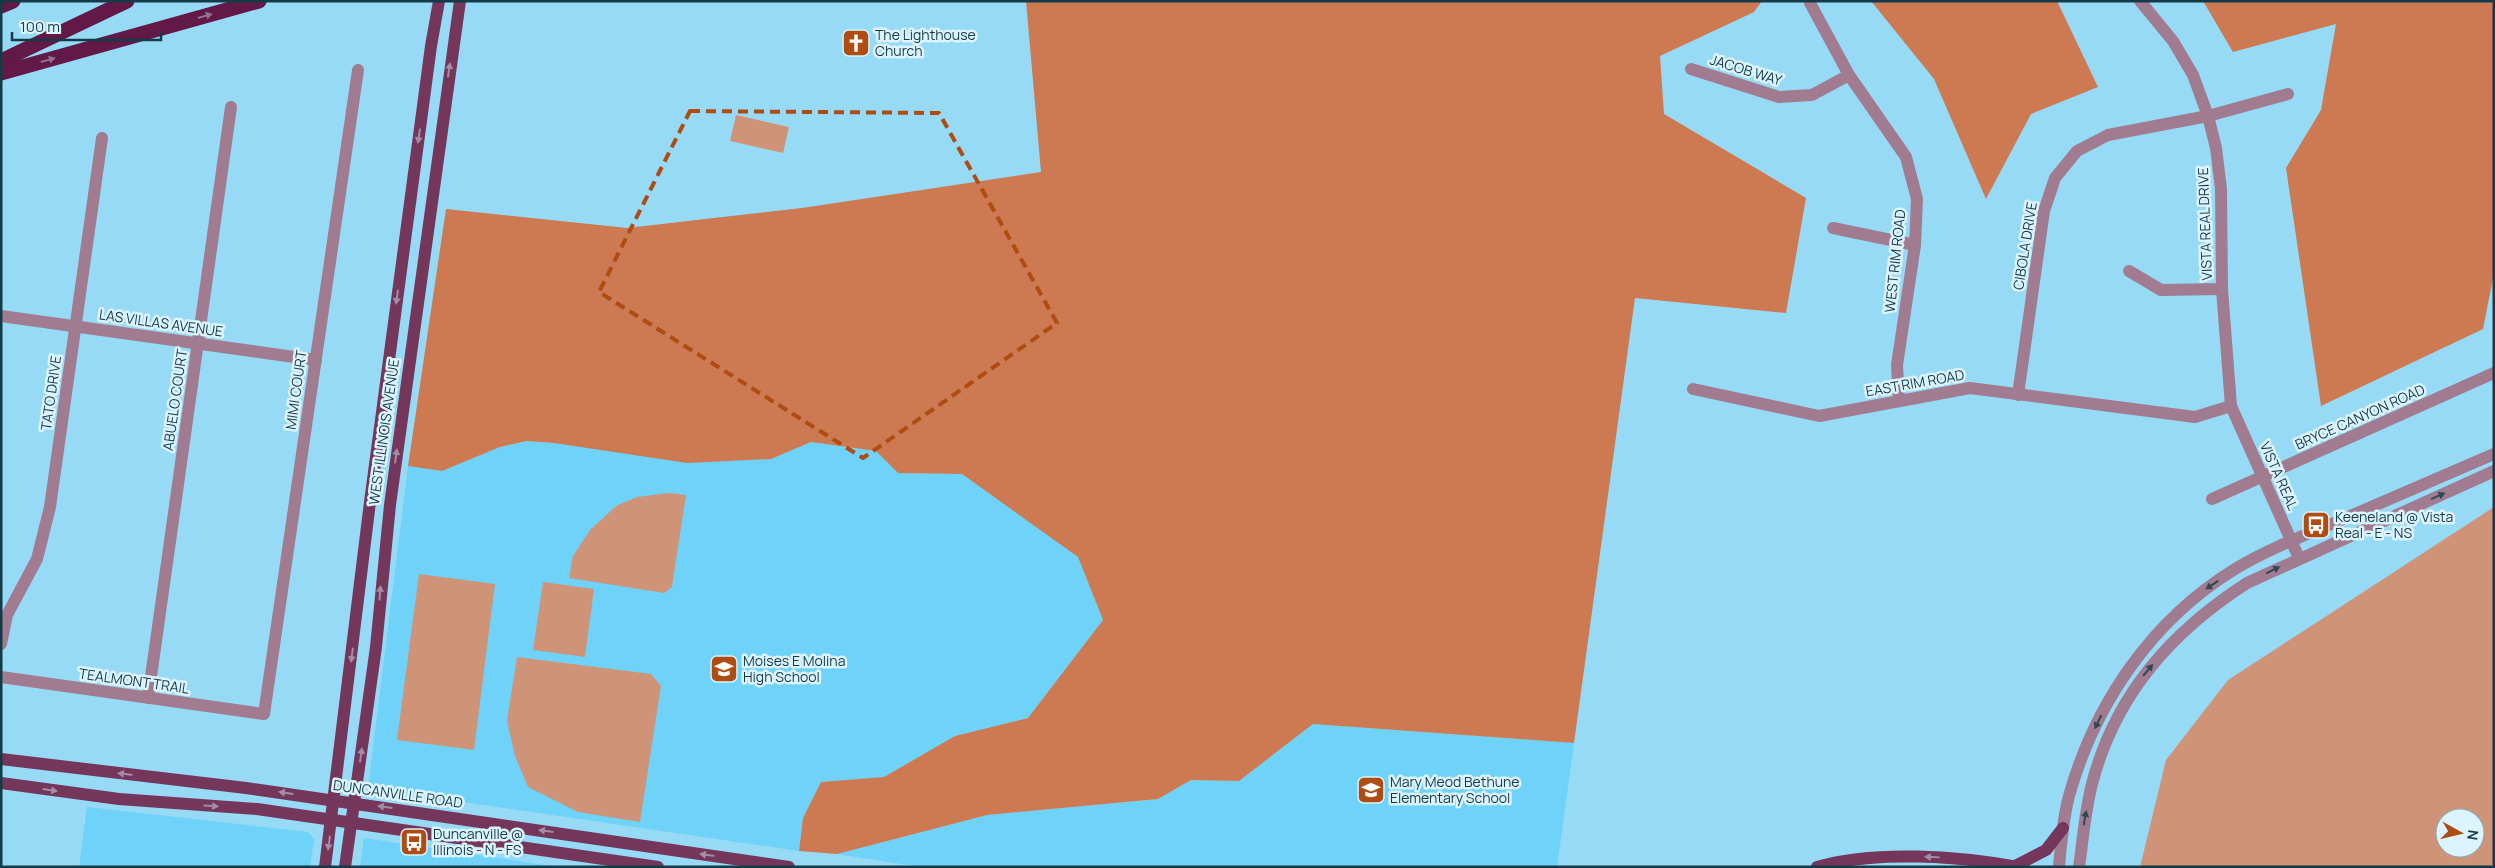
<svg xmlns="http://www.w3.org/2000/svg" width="2495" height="868" viewBox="0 0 2495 868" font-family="Manrope,sans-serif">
	<rect width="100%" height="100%" fill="#97daf6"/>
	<!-- built -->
	<g fill="#6ed2f9">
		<polygon points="526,441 771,459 811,442 876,451 898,473 962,474 1078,557 1103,620 1028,718 955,736 884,777 821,782 803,818 799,851 368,788 408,466 442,471 500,447"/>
		<polygon points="1313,724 1574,743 1557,867 921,867 837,854 987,815 1158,799 1191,780 1239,781"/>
		<polygon points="87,807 308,832 314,839 310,867 79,867"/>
		<polygon points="364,838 558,867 360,867"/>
	</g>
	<!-- green -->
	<g fill="#cf9478" fill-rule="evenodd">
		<polygon points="736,115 789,127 783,153 730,141"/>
		<polygon points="668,493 686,495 672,587 664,593 569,578 573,556 590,530 616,506 637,497"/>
		<path d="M2494 507V867H2140L2166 760 2228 680ZM2445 818H2475V848H2445Z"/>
		<polygon points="419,574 495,584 474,750 397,740"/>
		<polygon points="543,582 594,589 585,657 533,650"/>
		<polygon points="517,657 651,674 661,686 640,822 578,812 528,787 515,756 507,721"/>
	</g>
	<!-- forest -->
	<g fill="#cd7951">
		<polygon points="1026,1 1762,1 1754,12 1660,56 1664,114 1806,198 1786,313 1635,298 1574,743 1313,724 1239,781 1191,780 1158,799 987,815 837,854 799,851 803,818 821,782 884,777 955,736 1028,718 1103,620 1078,557 962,474 898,473 876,451 811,442 771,459 687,463 554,443 526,441 500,447 442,471 408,466 446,209 627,228 802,208 1041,172"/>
		<polygon points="1871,1 2057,1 2098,87 2031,114 1986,199 1934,79"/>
		<polygon points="2203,1 2494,1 2494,273 2483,329 2321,406 2286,168 2321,110 2336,24 2233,52"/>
	</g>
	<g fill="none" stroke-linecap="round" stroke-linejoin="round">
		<!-- minor -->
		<g stroke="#a17c90" stroke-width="12">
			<polyline points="2140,1 2173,41 2193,75 2208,116 2216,148 2221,189 2222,289 2231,406 2299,558"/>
			<polyline points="1810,3 1849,75 1906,157 1917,199 1915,245 1897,365 1899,401"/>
			<polyline points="1691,69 1779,97 1812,95 1849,75"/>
			<polyline points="1833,228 1915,245"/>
			<polyline points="2129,271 2161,290 2222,289"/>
			<polyline points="1,316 316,360"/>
			<polyline points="1693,389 1819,416 1970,388 2195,417 2231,406"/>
			<polyline points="2018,395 2044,211 2055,178 2077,151 2108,135 2208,116 2288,94"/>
			<polyline points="2212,499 2494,373"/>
			<polyline points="1,644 7,615 37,559 50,507 102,138"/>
			<polyline points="1,677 264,714 358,70"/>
			<polyline points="148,698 231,107"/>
			<path d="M2059 867C2061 843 2063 819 2069 796 2095 703 2152 620 2235 569 2268 549 2305 535 2341 520 2392 498 2443 476 2494 454"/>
			<path d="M2079 867C2083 839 2085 811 2092 784 2115 695 2171 632 2247 583L2494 471"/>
		</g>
		<!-- major -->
		<g stroke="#75365b" stroke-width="12">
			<polyline points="1,759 246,788 789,867"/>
			<polyline points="1,783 119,799 257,809 658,867"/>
			<polyline points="2015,866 2046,850 2063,828"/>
			<polyline points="325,867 370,502 431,46 439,1"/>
			<polyline points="345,867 376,647 390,505 460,1"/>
			<path d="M1817 867C1875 850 1958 856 2018 867"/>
		</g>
		<!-- highway -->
		<g stroke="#631948" stroke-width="15">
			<polyline points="1,6 13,1"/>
			<polyline points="1,61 127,1"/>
			<polyline points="1,73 259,1"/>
		</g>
	</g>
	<!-- one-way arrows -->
	<defs><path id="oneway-solid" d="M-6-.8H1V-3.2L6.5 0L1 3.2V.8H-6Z" transform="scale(1.25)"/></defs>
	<g fill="#937191">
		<use href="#oneway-solid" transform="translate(205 16) rotate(-16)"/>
		<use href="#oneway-solid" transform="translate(48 60) rotate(-16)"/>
	</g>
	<g fill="#a38ca5">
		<use href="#oneway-solid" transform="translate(449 70) rotate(-82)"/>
		<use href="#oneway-solid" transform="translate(419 136) rotate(98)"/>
		<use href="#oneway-solid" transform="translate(397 297) rotate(98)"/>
		<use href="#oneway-solid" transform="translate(396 456) rotate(-82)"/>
		<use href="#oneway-solid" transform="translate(380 593) rotate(-86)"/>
		<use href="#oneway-solid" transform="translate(352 655) rotate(97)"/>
		<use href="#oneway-solid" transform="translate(361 755) rotate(-82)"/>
		<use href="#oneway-solid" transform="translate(125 774) rotate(-173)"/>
		<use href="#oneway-solid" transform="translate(50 790) rotate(8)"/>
		<use href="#oneway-solid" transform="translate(286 793) rotate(-172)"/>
		<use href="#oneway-solid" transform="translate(211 806) rotate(4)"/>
		<use href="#oneway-solid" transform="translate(385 807) rotate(-172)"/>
		<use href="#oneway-solid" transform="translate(546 831) rotate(-172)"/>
		<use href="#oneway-solid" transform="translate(329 843) rotate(98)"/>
		<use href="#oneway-solid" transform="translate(707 855) rotate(-172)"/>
		<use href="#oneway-solid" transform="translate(1932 857) rotate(-178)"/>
	</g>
	<g fill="#304756">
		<use href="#oneway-solid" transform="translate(2438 496) rotate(-24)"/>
		<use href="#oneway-solid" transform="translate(2273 570) rotate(-26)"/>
		<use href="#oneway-solid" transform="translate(2212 585) rotate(146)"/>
		<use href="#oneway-solid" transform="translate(2148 670) rotate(-50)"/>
		<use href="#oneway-solid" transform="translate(2098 722) rotate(116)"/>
		<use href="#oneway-solid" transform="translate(2085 818) rotate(-80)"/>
	</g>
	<!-- marked area -->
	<path fill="none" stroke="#af4c11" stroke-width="4" stroke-dasharray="10 6" stroke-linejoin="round" d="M690 111 939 113 1057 323 863 458 599 292Z"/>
	<!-- icons -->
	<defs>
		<g id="church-square" transform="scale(1.4375)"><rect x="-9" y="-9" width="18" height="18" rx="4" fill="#af4c11" stroke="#dcf4ff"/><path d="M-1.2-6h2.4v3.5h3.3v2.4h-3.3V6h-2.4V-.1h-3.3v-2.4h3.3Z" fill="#fff"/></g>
		<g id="bus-square" transform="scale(1.4375)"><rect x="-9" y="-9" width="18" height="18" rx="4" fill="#af4c11" stroke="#dcf4ff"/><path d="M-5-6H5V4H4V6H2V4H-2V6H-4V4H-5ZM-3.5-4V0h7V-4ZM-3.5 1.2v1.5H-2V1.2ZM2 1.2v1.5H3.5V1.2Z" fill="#fff"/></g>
		<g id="school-square" transform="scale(1.4375)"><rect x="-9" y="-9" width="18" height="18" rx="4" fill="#af4c11" stroke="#dcf4ff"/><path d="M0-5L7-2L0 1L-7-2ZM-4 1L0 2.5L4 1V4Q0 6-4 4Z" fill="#fff"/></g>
	</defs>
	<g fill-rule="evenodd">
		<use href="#church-square" x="856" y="43"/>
		<use href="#bus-square" x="2316" y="525"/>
		<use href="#school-square" x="724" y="669"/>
		<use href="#school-square" x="1371" y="790"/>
		<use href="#bus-square" x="414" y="842"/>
	</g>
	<g text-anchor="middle" stroke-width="5" stroke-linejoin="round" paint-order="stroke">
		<!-- poi labels -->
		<g font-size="14" fill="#143a48" stroke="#dcf4ff" text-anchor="start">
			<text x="875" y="40">The Lighthouse<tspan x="875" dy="16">Church</tspan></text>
			<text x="2335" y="522">Keeneland @ Vista<tspan x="2335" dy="16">Real - E - NS</tspan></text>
			<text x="743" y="666">Moises E Molina<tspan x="743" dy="16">High School</tspan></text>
			<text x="1390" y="787">Mary Meod Bethune<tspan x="1390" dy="16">Elementary School</tspan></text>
			<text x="433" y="839">Duncanville @<tspan x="433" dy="16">Illinois - N - FS</tspan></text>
		</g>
		<!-- street labels -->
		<g font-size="14" fill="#143a48" stroke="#dcf4ff">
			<text transform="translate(1746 70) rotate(17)" y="5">JACOB WAY</text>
			<text transform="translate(2205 224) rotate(-92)" y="5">VISTA REAL DRIVE</text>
			<text transform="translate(2025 246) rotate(-81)" y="5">CIBOLA DRIVE</text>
			<text transform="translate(1895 261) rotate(-84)" y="5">WEST RIM ROAD</text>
			<text transform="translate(161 323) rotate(8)" y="5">LAS VILLAS AVENUE</text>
			<text transform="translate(1915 383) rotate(-10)" y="5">EAST RIM ROAD</text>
			<text transform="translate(296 390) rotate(-82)" y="5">MIMI COURT</text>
			<text transform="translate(51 393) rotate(-82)" y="5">TATO DRIVE</text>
			<text transform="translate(175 400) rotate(-82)" y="5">ABUELO COURT</text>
			<text transform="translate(2360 417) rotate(-24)" y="5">BRYCE CANYON ROAD</text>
			<text transform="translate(384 432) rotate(-82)" y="5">WEST ILLINOIS AVENUE</text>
			<text transform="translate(2279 476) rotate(66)" y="5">VISTA REAL</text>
			<text transform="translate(134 681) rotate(8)" y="5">TEALMONT TRAIL</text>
			<text transform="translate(398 794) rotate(8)" y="5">DUNCANVILLE ROAD</text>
		</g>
	</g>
	<!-- border -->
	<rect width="2495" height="868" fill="none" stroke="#143a48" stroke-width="5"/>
	<!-- north arrow -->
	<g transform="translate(2460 833) rotate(98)"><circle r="24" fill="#dcf4ff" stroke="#8caab6"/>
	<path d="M0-4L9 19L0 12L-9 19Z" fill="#af4c11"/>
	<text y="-8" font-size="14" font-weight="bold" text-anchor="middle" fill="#143a48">N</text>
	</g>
	<!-- scale -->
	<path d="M12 32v8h149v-8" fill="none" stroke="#143a48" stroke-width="2.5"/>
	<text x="20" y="32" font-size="15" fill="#143a48" stroke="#dcf4ff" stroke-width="4" paint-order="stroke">100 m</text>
</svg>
